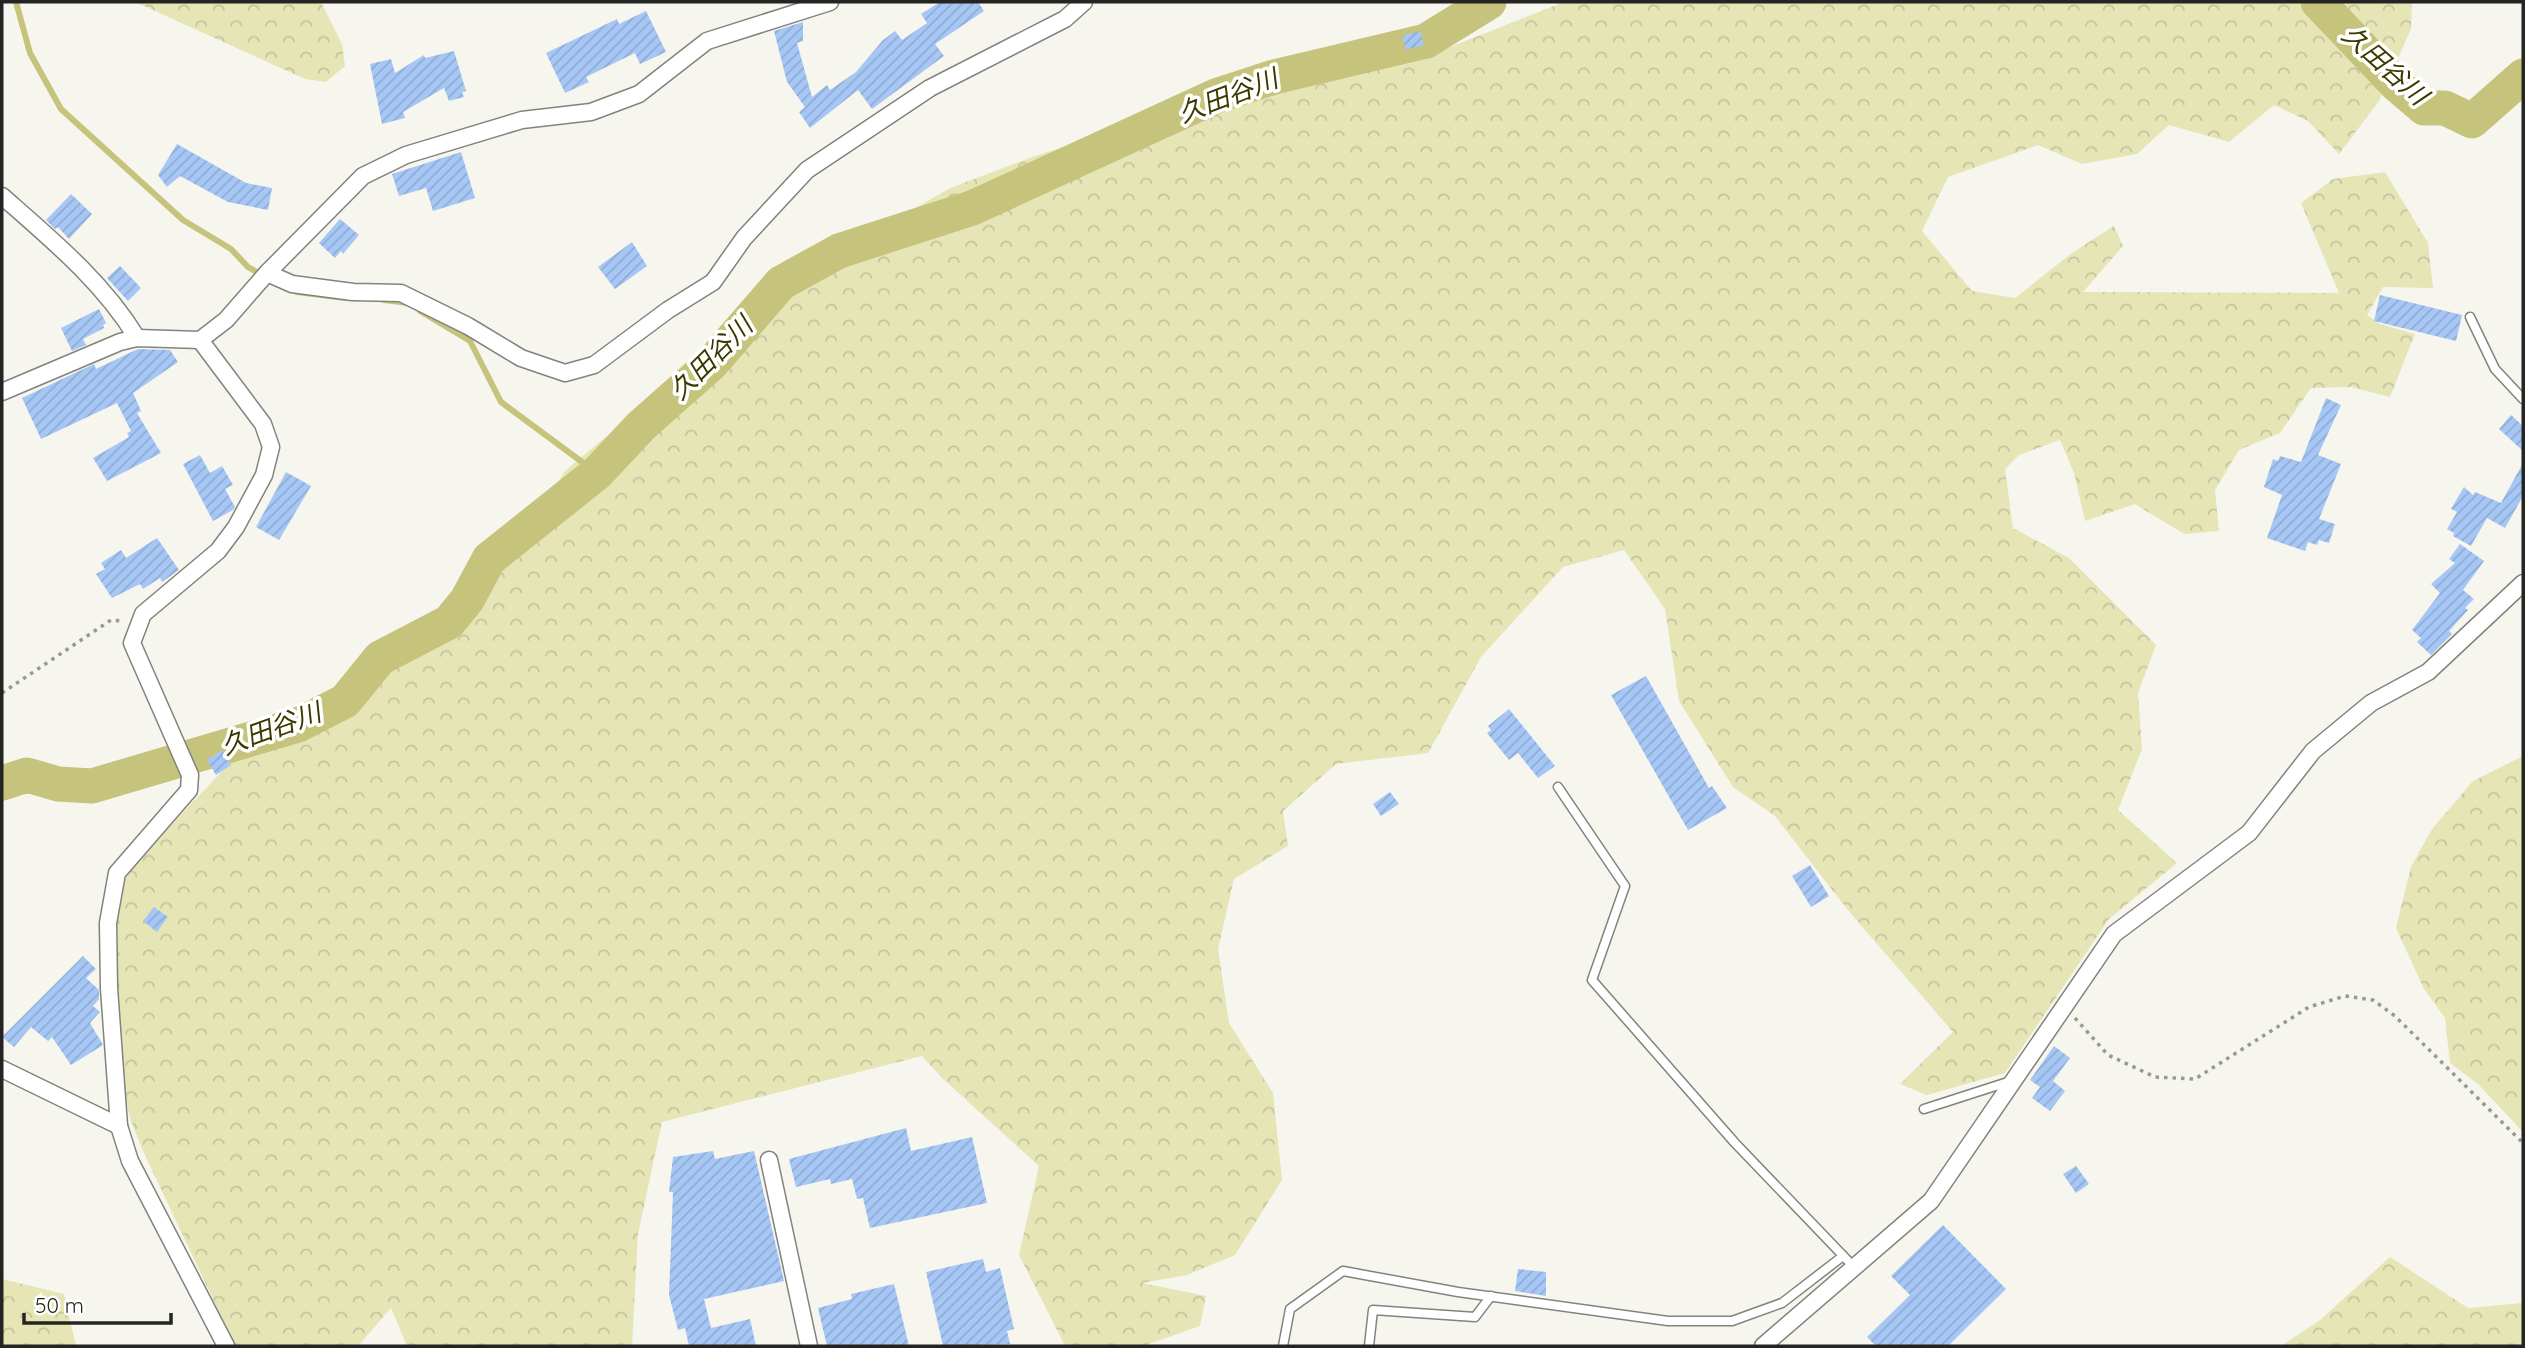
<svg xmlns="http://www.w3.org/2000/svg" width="2525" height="1348" viewBox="0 0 2525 1348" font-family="Quicksand,'Noto Sans JP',sans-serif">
	<defs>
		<pattern id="forest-crowns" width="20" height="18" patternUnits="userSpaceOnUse" patternTransform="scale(1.75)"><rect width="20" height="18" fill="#e6e5b6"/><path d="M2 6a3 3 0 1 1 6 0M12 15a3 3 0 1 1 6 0" fill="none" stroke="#c5c49c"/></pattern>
		<pattern id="building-hatch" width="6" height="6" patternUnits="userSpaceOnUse" patternTransform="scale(1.75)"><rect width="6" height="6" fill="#a6c7f5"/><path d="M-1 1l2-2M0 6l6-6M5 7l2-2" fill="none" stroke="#8fabd2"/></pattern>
	</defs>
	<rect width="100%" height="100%" fill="#f6f6ef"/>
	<!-- forest -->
	<g fill="url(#forest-crowns)">
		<polygon points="135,2 321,2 342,44 345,66 326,82 305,79"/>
		<polygon points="1564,2 2412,2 2411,29 2379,101 2339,154 2308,121 2274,105 2229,142 2169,125 2137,154 2082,164 2038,145 1948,177 1922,231 1972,291 2015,298 2072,253 2114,226 2123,246 2083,292 2339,293 2301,203 2333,179 2385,172 2428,243 2433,288 2383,287 2367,315 2380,324 2415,334 2390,397 2351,387 2311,388 2280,433 2239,450 2215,490 2219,531 2184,534 2135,504 2085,521 2074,473 2060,440 2019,455 2005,469 2013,528 2069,558 2156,645 2138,693 2142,749 2118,810 2177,863 2109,919 2005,1073 1927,1095 1900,1084 1953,1032 1847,909 1775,816 1733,787 1679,701 1665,609 1624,550 1563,567 1481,657 1428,753 1336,764 1283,811 1288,846 1234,879 1218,949 1229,1023 1273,1093 1282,1180 1235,1255 1187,1275 1142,1283 1206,1296 1200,1326 1143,1346 1065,1346 1019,1255 1039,1166 942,1078 922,1056 662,1122 638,1234 632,1346 407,1346 391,1308 358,1346 235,1346 143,1151 131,1121 112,1049 116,895 135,863 247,745 280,727 333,711 388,661 459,622 484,576 521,537 566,470 659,393 690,360 868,236 948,189 1032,157 1176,111 1445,49"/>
		<polygon points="2523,756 2523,1132 2478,1084 2450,1063 2445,1018 2424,989 2396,928 2411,867 2432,829 2473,781"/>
		<polygon points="2390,1257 2468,1308 2523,1303 2523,1346 2281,1346 2320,1320"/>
		<polygon points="2,1279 64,1294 76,1346 2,1346"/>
	</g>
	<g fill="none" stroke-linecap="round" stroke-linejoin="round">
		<!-- stream -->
		<g stroke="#c5c37c" stroke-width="6">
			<polyline points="16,2 30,53 61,109 183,220 231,249 248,267 262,275"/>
			<polyline points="297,292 345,298"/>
			<polyline points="384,300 408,303"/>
			<polyline points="420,311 470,341 501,402 597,473"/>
		</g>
		<!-- river -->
		<g stroke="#c5c37c" stroke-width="35">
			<polyline points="2318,2 2397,85 2424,108 2445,108 2472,121 2523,76"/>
			<polyline points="2,783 27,775 58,784 92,786 298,725 345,701 380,658 449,622 467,600 489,559 597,473 641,426 711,364 781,283 839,251 972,208 1216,96 1274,77 1426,41 1489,2"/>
		</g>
	</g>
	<!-- building -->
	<g fill="url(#building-hatch)">
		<polygon points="940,2 978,2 984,11 935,44 944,56 872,109 858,90 810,128 799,112 805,107 787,82 774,31 803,22 803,41 797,43 812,97 827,85 830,90 856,72 883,40 895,31 902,40 927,23 921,14"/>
		<polygon points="646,11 666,52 640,64 635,53 586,77 589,82 565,93 546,53 617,19 619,24"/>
		<polygon points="1420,31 1424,45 1406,50 1402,36"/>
		<polygon points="454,51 466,91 462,92 464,97 449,101 444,88 403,112 405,118 382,124 370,64 391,59 395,73 424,55 425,58"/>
		<polygon points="177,144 246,183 272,188 268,210 228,202 180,176 167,187 158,175"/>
		<polygon points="461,152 475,198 433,211 426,188 399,196 392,174"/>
		<polygon points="71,194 92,214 69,239 58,227 55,229 46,220"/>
		<polygon points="340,219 359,235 343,254 341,251 335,258 319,243"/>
		<polygon points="632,242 647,266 615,289 598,267"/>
		<polygon points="120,266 141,288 128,301 107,278"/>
		<polygon points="2380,295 2462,315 2456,341 2374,321"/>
		<polygon points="99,309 106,323 103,325 104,328 83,339 86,345 72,351 61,328"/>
		<polygon points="138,349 170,350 178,362 133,393 141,411 137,413 161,453 107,481 93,458 129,437 127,433 131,431 117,403 41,439 22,398 94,364 96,369"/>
		<polygon points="2326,398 2341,405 2318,455 2341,464 2319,519 2335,524 2329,543 2319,540 2317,545 2308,542 2305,551 2267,538 2282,495 2264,487 2273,459 2278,461 2280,456 2301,462"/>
		<polygon points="2511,415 2523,426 2523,451 2499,429"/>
		<polygon points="200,455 210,473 222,466 233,485 225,489 235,507 233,510 213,521 183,464"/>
		<polygon points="2523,463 2523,496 2505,528 2487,518 2471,546 2453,536 2454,533 2447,529 2457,512 2451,509 2464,487 2473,495 2475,492 2501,503"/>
		<polygon points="286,472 311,486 279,540 256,527"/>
		<polygon points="157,538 179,570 162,582 160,578 143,589 140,584 112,598 96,574 105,569 101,563 121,550 126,558"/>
		<polygon points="2460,544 2484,561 2463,590 2474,599 2465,608 2468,610 2449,631 2452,634 2431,655 2417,642 2421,638 2412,630 2440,593 2431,584 2455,563 2449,559"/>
		<polygon points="1646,676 1709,788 1712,786 1727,808 1688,830 1611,695"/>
		<polygon points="1509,709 1555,766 1538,778 1518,753 1509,760 1487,733 1491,730 1488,726"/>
		<polygon points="222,750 231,765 216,775 207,760"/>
		<polygon points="1390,792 1399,804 1381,816 1373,804"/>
		<polygon points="1810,865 1829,896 1811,907 1792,876"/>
		<polygon points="154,907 168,917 157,932 143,921"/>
		<polygon points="83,956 96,969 86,978 99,990 99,999 93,1006 100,1012 90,1023 103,1045 71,1065 52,1037 48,1041 31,1027 14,1047 2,1037"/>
		<polygon points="2054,1046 2070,1058 2053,1081 2065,1091 2050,1111 2032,1098 2040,1087 2030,1080"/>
		<polygon points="906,1128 911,1151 972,1137 987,1203 870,1228 863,1198 857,1199 852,1179 831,1184 830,1179 796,1187 789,1159"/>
		<polygon points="713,1151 715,1159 754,1151 784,1281 704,1299 711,1328 750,1319 756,1346 689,1346 685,1328 678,1330 669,1295 673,1192 669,1192 673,1157"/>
		<polygon points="2076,1166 2089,1184 2076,1193 2063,1174"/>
		<polygon points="1943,1225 2006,1289 1948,1346 1876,1346 1867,1337 1910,1295 1891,1276"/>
		<polygon points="983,1259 986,1272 1000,1268 1014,1329 1007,1331 1010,1344 943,1346 926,1272"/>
		<polygon points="1518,1269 1546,1272 1546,1296 1515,1291"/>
		<polygon points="894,1284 909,1346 827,1346 818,1308 852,1299 851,1294"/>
	</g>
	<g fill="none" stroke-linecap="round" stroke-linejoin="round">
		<!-- service casing -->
		<g stroke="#83837d" stroke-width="11">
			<g id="service">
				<polyline points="2470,317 2495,369 2523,399"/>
				<polyline points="1558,787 1625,886 1592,980 1735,1143 1853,1266"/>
				<polyline points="1924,1109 2011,1081"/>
				<polyline points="1283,1346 1290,1309 1343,1271 1458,1292 1668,1321 1732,1321 1782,1303 1843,1256"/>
				<polyline points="1369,1346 1373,1310 1475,1317 1491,1296"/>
			</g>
		</g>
		<!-- minor casing -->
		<g stroke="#83837d" stroke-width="19">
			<g id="minor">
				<path d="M2 196C51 239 103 282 137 338"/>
				<polyline points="267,273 292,284 353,292 401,293 468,326 521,358 565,373 594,365 668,310 713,282 744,238 807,170 930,88 1065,19 1084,2"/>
				<polyline points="200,340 263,424 271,447 264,475 236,527 218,551 143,614 132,643 190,775 189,790 117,873 108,923 109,988 119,1126 130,1161 226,1346"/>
				<polyline points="2,392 120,342 137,338 200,340 226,320 267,273 363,176 406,155 522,120 591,112 639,94 707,41 830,2"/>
				<polyline points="2,1069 119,1126"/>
				<polyline points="769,1160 809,1346"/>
				<polyline points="1763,1346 1931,1201 2114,934 2249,833 2313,751 2371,703 2428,672 2523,583"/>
			</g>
		</g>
		<!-- path -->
		<g stroke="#999994" stroke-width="3.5" stroke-dasharray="3.5 5" stroke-linecap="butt">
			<polyline points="2,693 111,620 121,621"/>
			<polyline points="2075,1018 2108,1055 2155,1077 2195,1079 2309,1007 2345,996 2373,1000 2395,1016 2523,1143"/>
		</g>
		<!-- service -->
		<use href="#service" stroke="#fff" stroke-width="8"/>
		<!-- minor -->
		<use href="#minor" stroke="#fff" stroke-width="16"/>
	</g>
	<g text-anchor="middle" stroke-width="7" stroke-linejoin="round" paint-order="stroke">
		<!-- water labels -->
		<g font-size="26" font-style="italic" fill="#3b3800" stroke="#fffffe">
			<text transform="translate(2385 65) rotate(42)" y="9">久田谷川</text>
			<text transform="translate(1228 96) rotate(-21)" y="9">久田谷川</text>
			<text transform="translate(711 358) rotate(-45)" y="9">久田谷川</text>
			<text transform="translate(271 729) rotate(-20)" y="9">久田谷川</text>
		</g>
	</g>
	<!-- border -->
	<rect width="2525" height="1348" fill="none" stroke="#242422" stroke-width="7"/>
	<!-- scale -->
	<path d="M24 1313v10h147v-10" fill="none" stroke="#242422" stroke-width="3.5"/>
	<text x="35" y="1313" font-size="21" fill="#242422" stroke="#fffffe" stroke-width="5" paint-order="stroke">50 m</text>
</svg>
